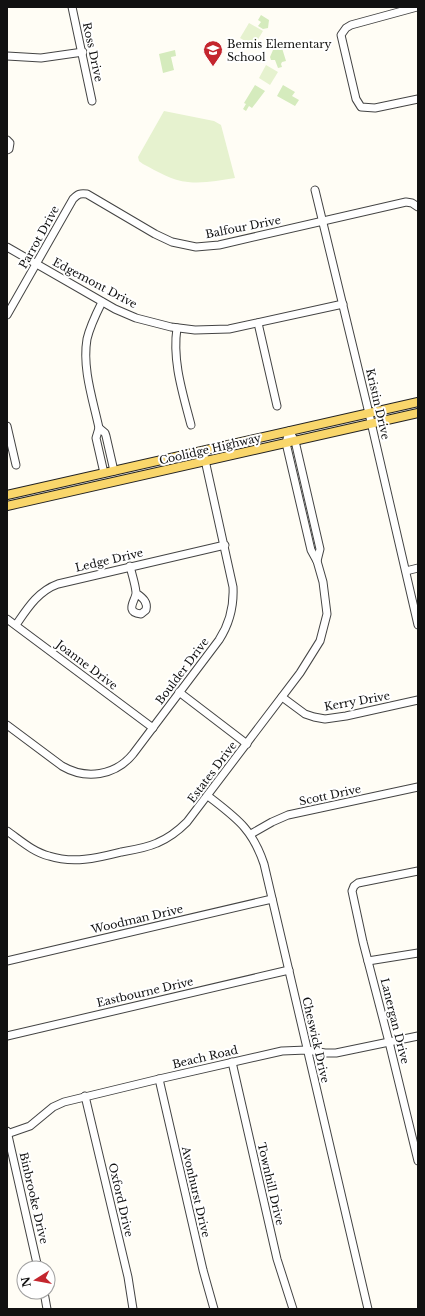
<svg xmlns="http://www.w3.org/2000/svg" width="425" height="1316" viewBox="0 0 425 1316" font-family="'Libre Baskerville',serif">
	<rect width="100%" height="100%" fill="#fffdf5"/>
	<!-- green -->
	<g fill="#d5ebbd">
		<polygon points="261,15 269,20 268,28 263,29 258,26 261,22 258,20"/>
		<polygon points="282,48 286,61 282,62 281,64 282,67 278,68 275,60 271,60 270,57 273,50"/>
		<polygon points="175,50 176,56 171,57 174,70 163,73 159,54"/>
		<polygon points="255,85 265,91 252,108 249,106 246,111 243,109 246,104 244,103"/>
		<polygon points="283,85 295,92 292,96 299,100 295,106 277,96"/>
	</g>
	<!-- pitch -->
	<g fill="#e6f2cf">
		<polygon points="249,23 263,31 254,46 240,38"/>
		<polygon points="266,65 278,72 270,85 259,78"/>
		<path d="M164 111 214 121 221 125 235 178C219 180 204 184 188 182 172 181 157 171 143 164L139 161 138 157Z"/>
	</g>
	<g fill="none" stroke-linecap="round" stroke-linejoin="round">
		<!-- minor casing -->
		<g stroke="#444" stroke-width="9">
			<g id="minor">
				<polyline points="72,7 92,101"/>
				<polyline points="417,7 351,25 346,28 341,35 356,99 361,107 375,108 418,99"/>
				<polyline points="7,56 41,58 83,52"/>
				<polyline points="7,140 10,143 9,149 7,150"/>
				<polyline points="315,190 367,405 418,625"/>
				<polyline points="7,247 115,309 136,318 171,327 195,330 229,329 343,304"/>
				<path d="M102 302C96 314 90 326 87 339 82 368 93 400 99 428L96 438 104 473"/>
				<path d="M7 315 73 199C78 194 80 193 87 194L155 234 172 242 196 247 219 245 406 202 412 203 418 207"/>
				<polyline points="258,323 277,406"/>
				<path d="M177 328C172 361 183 394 191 425"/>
				<polyline points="7,426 16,465"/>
				<polyline points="99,428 105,433 106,436 114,471"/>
				<polyline points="289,431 295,441 320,549 317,561"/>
				<path d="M130 566C132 575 135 583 136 592 137 599 123 612 141 614L146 610C148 602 143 598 136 593"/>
				<polyline points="406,571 418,568"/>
				<polyline points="7,619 153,728"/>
				<path d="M16 625C27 609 38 591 58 584L225 545"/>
				<polyline points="179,692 247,744"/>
				<polyline points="282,697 305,714 314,717 325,719 346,716 418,700"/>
				<path d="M7 725 62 766C86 780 115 776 133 754L219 640C230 623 234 607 233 587L203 451"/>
				<path d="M208 796C236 818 252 828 264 864L368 1309"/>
				<path d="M7 831C20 840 33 852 49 856 74 864 97 858 121 852 133 850 146 848 157 843 169 838 178 831 187 822L300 673 320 641 327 614 323 582 317 561 311 550 286 443 289 431"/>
				<polyline points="251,834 272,822 288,815 418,787"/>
				<polyline points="418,871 358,883 354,886 352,891 363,942 389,1042 418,1161"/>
				<polyline points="7,961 272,899"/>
				<polyline points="368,961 418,953"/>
				<polyline points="7,1036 289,970"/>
				<polyline points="232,1062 277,1259 293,1309"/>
				<polyline points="159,1079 203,1270 214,1309"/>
				<polyline points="85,1096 128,1277 133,1309"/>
				<polyline points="7,1131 38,1268"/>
				<polyline points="7,1134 30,1126 53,1107 64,1102 159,1079 282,1051 307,1050 325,1053 336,1053 418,1036"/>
				<polyline points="44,1292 47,1309"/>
			</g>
		</g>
		<!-- major casing -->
		<g stroke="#222" stroke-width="10">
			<g id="major">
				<polyline points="7,495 418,402"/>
				<polyline points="7,506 418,413"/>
			</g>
		</g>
		<!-- minor -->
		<use href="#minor" stroke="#fff" stroke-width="7"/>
		<!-- major -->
		<use href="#major" stroke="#f9d66b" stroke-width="8"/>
	</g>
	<!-- icons -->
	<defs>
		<g id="school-pin" transform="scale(1)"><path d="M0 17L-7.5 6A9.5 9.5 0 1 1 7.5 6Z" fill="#c4262e" stroke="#fff"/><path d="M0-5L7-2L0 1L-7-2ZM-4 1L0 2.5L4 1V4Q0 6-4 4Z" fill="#fff"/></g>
	</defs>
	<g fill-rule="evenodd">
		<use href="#school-pin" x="213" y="50"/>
	</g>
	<g text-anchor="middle" stroke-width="4" stroke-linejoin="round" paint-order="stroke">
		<!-- poi labels -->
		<g font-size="11" fill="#111" stroke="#fff" text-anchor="start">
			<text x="227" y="48">Bemis Elementary<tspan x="227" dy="13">School</tspan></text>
		</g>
		<!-- street labels -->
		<g font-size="11" fill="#111" stroke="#fff">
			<text transform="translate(93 52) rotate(78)" y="4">Ross Drive</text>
			<text transform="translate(243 227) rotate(-11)" y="4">Balfour Drive</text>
			<text transform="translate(39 237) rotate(-61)" y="4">Parrot Drive</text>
			<text transform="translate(95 283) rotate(28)" y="4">Edgemont Drive</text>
			<text transform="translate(378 404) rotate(77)" y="4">Kristin Drive</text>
			<text transform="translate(210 449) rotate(-13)" y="4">Coolidge Highway</text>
			<text transform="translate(109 560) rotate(-13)" y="4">Ledge Drive</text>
			<text transform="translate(87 665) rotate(37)" y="4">Joanne Drive</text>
			<text transform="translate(182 671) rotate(-53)" y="4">Boulder Drive</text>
			<text transform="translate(357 701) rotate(-10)" y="4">Kerry Drive</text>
			<text transform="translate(212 772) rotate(-53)" y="4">Estates Drive</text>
			<text transform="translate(330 795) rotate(-12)" y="4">Scott Drive</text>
			<text transform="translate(137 919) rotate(-13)" y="4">Woodman Drive</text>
			<text transform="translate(145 992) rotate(-13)" y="4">Eastbourne Drive</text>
			<text transform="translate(395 1021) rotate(76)" y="4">Lanergan Drive</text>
			<text transform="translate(316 1040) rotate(77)" y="4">Cheswick Drive</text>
			<text transform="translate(205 1057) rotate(-13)" y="4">Beach Road</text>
			<text transform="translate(271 1184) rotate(77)" y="4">Townhill Drive</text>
			<text transform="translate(196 1192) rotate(77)" y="4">Avonhurst Drive</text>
			<text transform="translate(34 1198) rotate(77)" y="4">Binbrooke Drive</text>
			<text transform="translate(121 1200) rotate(77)" y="4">Oxford Drive</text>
		</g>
	</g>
	<!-- border -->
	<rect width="425" height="1316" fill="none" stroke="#111111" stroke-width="16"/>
	<!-- north arrow -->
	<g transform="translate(36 1280) rotate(259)"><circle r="19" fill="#ffffff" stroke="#a0a0a0"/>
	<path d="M0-3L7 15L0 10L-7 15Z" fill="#c4262e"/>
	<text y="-6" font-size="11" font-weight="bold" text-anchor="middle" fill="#111111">N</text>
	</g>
</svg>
